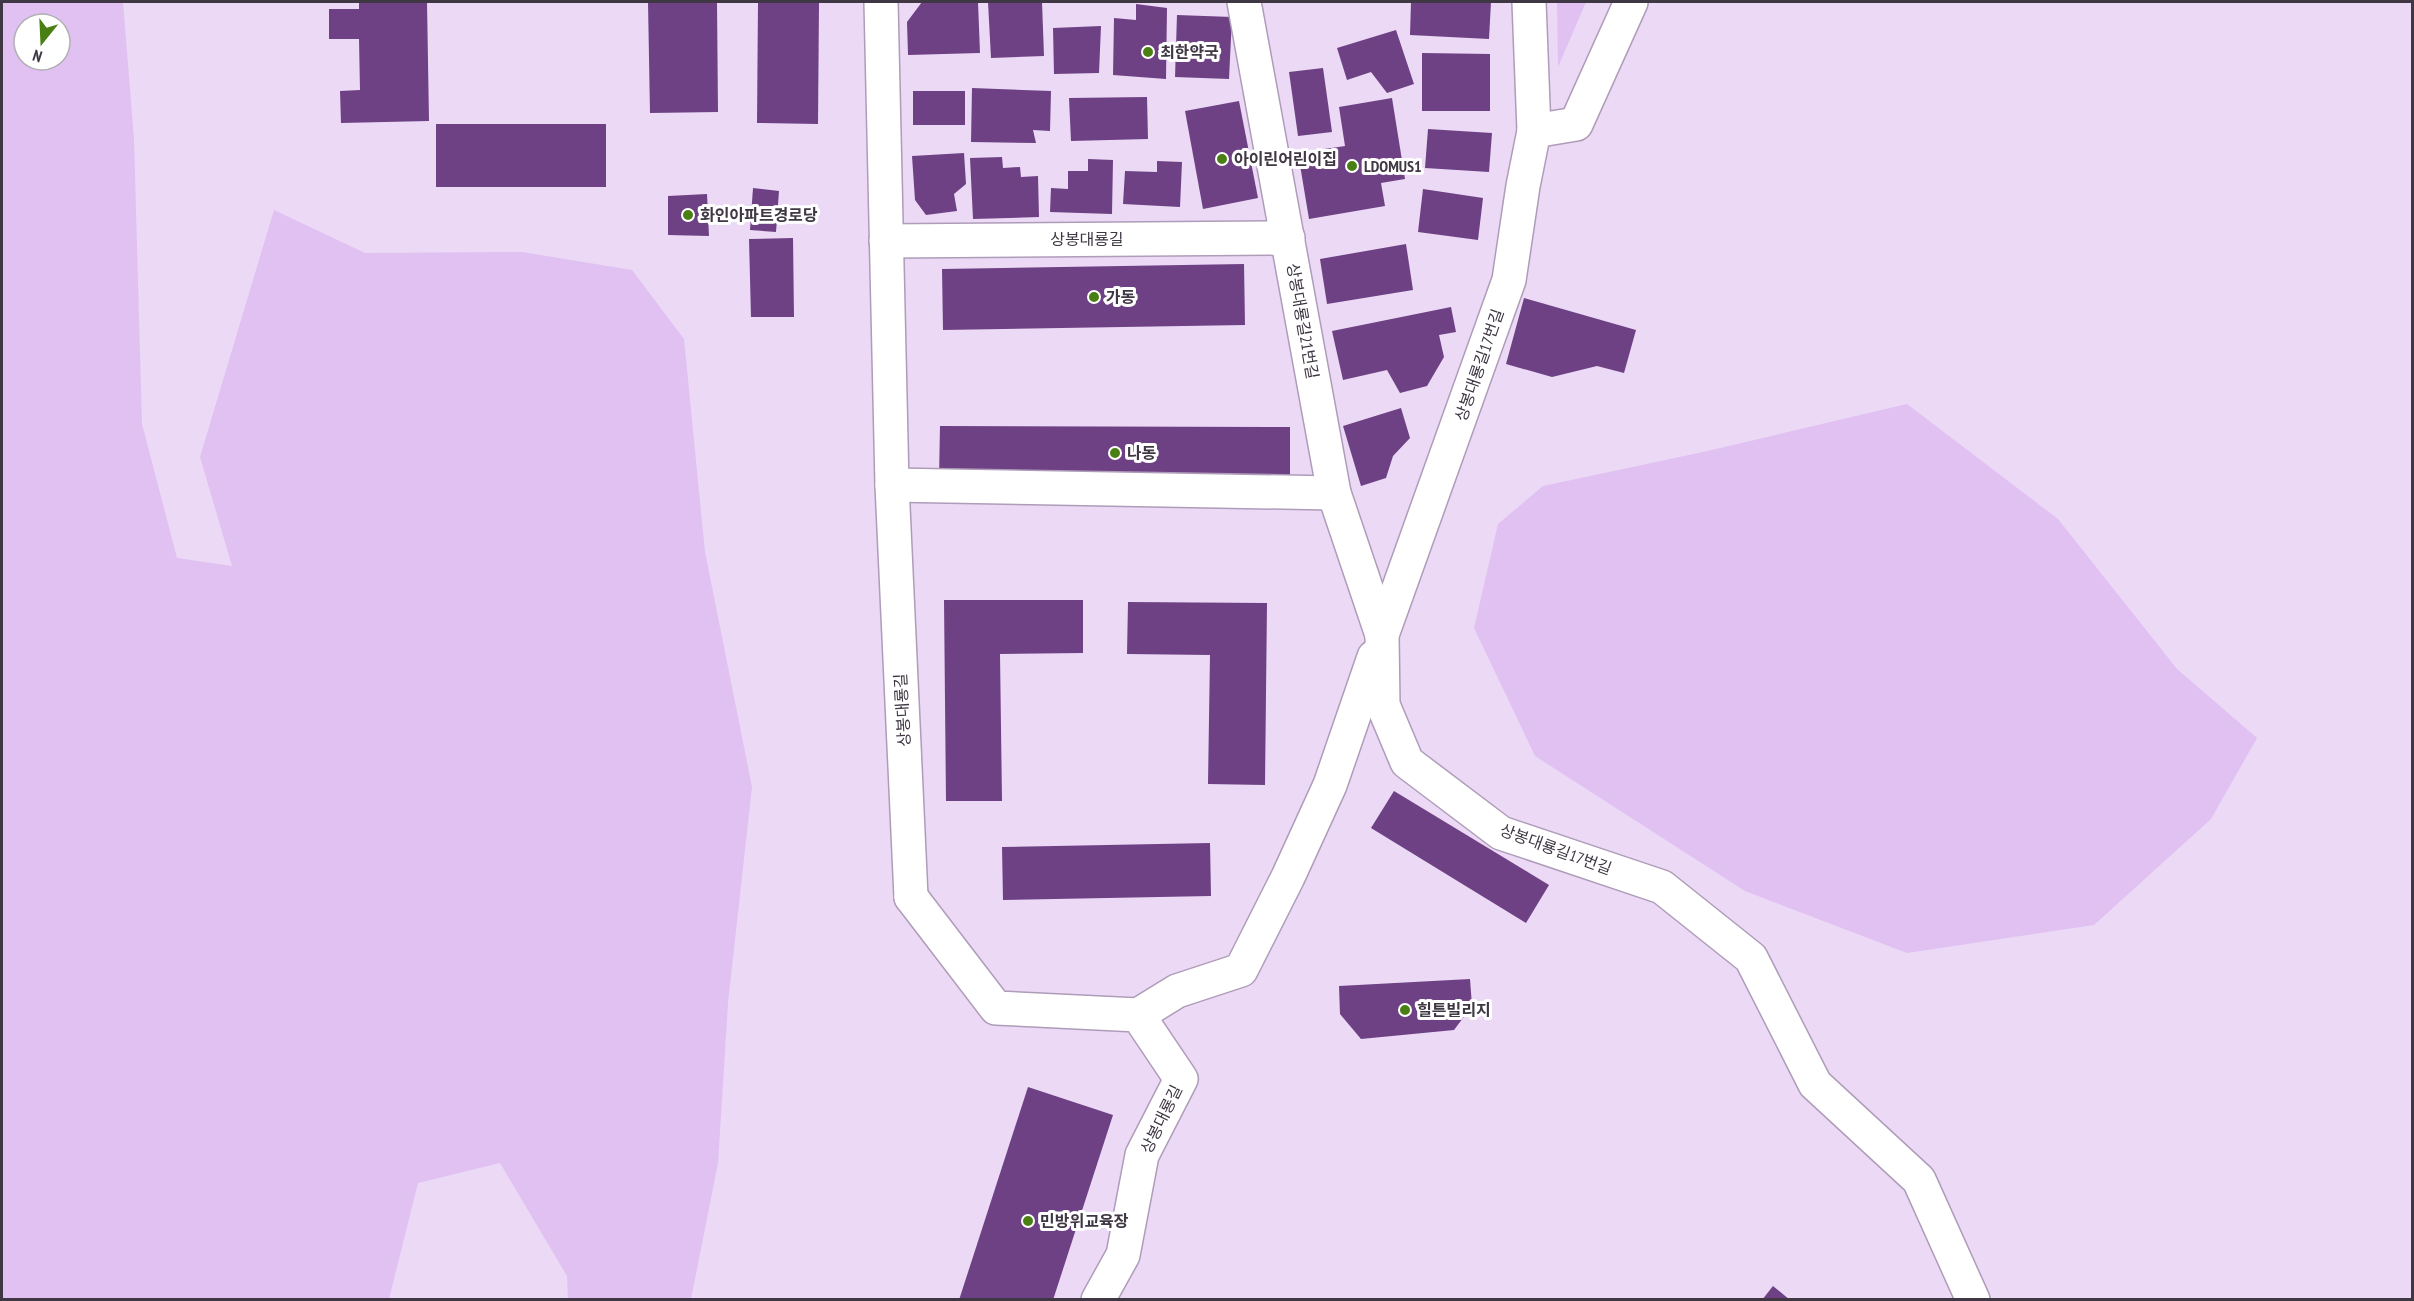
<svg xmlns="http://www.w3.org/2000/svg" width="2414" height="1301" viewBox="0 0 2414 1301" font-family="'PT Sans Narrow','Noto Sans KR',sans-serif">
	<rect width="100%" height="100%" fill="#ebd9f6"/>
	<!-- green -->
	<g fill="#e0c1f2" fill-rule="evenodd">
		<path d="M2 2H123L134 139 142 424 177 558 232 566 200 457 274 210 365 253 522 252 632 270 684 339 705 552 752 787 728 1003 718 1163 691 1299H568L567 1276 500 1163 418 1183 389 1299H2ZM24 24H60V60H24Z"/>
		<polygon points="1557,2 1586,2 1558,67"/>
		<polygon points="1907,404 2058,519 2177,669 2257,738 2211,819 2094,925 1907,953 1745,891 1535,756 1474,628 1498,524 1543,486 1703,452"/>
	</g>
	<!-- building -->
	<g fill="#6e4184">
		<polygon points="359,2 427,2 429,121 341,123 340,91 360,90 359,39 329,39 329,9 359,9"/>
		<polygon points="648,2 717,2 718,112 650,113"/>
		<polygon points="758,2 819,2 818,124 757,123"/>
		<polygon points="922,2 978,2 980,53 908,55 907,22"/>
		<polygon points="988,2 1042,2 1044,56 991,58"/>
		<polygon points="1411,2 1491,2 1489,39 1410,35"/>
		<polygon points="1136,4 1167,8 1166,79 1113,75 1114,18 1136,20"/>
		<polygon points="1177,15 1232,17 1229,79 1175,77"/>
		<polygon points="1101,26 1099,73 1054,74 1053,28"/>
		<polygon points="1396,30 1414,84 1387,93 1371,72 1347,80 1337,48"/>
		<polygon points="1422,53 1490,54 1490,111 1422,111"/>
		<polygon points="1323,68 1332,132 1298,136 1289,72"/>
		<polygon points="972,88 1051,91 1050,131 1033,130 1036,143 971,142"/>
		<rect x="913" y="91" width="52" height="34"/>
		<polygon points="1147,97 1148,139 1071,141 1069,98"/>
		<polygon points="1392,98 1405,179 1381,183 1385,206 1309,219 1298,153 1345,146 1339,107"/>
		<polygon points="1239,101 1258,198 1203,209 1185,111"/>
		<rect x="436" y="124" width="170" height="63"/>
		<polygon points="1428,129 1492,133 1489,172 1425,168"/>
		<polygon points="964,153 966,184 954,194 957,211 926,215 915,200 912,156"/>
		<polygon points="1002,157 1003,168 1020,167 1021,177 1038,176 1039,217 973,219 970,158"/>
		<polygon points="1088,159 1113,160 1112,214 1050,212 1051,188 1068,189 1068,171 1088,171"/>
		<polygon points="1157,161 1182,162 1180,207 1123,204 1125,171 1157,172"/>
		<polygon points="753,188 779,191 776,232 750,230"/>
		<polygon points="1423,189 1483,198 1478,240 1418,232"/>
		<polygon points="707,194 709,236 668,235 668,196"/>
		<polygon points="793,238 794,317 751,317 749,239"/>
		<polygon points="1406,244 1413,290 1327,304 1320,259"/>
		<polygon points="1244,264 1245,325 943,330 942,269"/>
		<polygon points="1524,298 1636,330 1624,373 1597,366 1552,377 1506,364"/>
		<polygon points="1451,307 1456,332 1439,335 1444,357 1427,386 1400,393 1387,370 1343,380 1332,331"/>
		<polygon points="1401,408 1410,438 1393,456 1386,478 1361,486 1343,426"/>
		<polygon points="940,426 1290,427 1290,480 939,479"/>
		<polygon points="944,600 1083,600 1083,653 1000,654 1002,801 946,801"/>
		<polygon points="1128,602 1267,603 1265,785 1208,784 1210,655 1127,654"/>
		<polygon points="1394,791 1549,885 1526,923 1371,828"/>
		<polygon points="1210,843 1211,896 1003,900 1002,847"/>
		<polygon points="1470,979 1472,1006 1454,1030 1361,1039 1340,1014 1339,986"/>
		<polygon points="1028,1087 1113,1115 1053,1300 959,1300"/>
		<polygon points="1773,1286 1790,1300 1762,1300"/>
	</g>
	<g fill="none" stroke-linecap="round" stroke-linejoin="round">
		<!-- minor casing -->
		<g stroke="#ae9cb8" stroke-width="36">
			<g id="minor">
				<polyline points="1244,2 1334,493 1382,635"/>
				<polyline points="1529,2 1534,131 1523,186 1509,280 1382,635 1383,705 1407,762 1501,833 1662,887 1751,958 1815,1084 1919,1180 1973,1300"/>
				<polyline points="1534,131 1576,124 1631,2"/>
				<polyline points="886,241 1288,238"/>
				<polyline points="892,485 1334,493"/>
				<polyline points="911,897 996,1008 1138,1015 1181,1079 1142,1155 1123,1255 1098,1300"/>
				<polyline points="1138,1015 1177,991 1241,970 1288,877 1330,785 1374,657"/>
			</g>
		</g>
		<!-- tertiary casing -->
		<g stroke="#ae9cb8" stroke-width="36">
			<polyline id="tertiary" points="881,2 892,485 911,897"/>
		</g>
		<!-- minor -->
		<use href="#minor" stroke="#fff" stroke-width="33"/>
		<!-- tertiary -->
		<use href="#tertiary" stroke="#fff" stroke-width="33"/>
	</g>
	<!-- markers -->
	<g fill="#4a7f14" stroke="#fff" stroke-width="2">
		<circle cx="1148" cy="52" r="6"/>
		<circle cx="1222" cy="159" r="6"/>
		<circle cx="1352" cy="166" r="6"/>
		<circle cx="688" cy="215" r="6"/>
		<circle cx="1094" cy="297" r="6"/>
		<circle cx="1115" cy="453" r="6"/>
		<circle cx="1405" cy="1010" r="6"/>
		<circle cx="1028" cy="1221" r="6"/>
	</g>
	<g text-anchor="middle" stroke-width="6" stroke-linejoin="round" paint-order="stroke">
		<!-- poi labels -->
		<g font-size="16" font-weight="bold" fill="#3f3743" stroke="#fff" text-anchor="start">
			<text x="1160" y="58">최한약국</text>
			<text x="1234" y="165">아이린어린이집</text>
			<text x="1364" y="172">LDOMUS1</text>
			<text x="700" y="221">화인아파트경로당</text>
			<text x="1106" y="303">가동</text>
			<text x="1127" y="459">나동</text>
			<text x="1417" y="1016">힐튼빌리지</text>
			<text x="1040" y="1227">민방위교육장</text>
		</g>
		<!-- street labels -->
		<g font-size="16" fill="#3f3743" stroke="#fff">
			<text x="1087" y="245">상봉대룡길</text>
			<text transform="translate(1303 321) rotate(80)" y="6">상봉대룡길21번길</text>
			<text transform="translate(1479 365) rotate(-71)" y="6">상봉대룡길17번길</text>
			<text transform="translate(902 710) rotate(-93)" y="6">상봉대룡길</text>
			<text transform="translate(1556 849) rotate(20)" y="6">상봉대룡길17번길</text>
			<text transform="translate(1161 1119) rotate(-64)" y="6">상봉대룡길</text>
		</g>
	</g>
	<!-- border -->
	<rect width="2414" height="1301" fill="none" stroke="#3f3743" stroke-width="6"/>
	<!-- north arrow -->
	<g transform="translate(42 42) rotate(198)"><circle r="28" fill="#ffffff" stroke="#b2afb4" stroke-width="1.5"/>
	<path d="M0-4.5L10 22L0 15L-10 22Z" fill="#4a7f14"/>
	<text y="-9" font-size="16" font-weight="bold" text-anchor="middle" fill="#3f3743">N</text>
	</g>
</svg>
